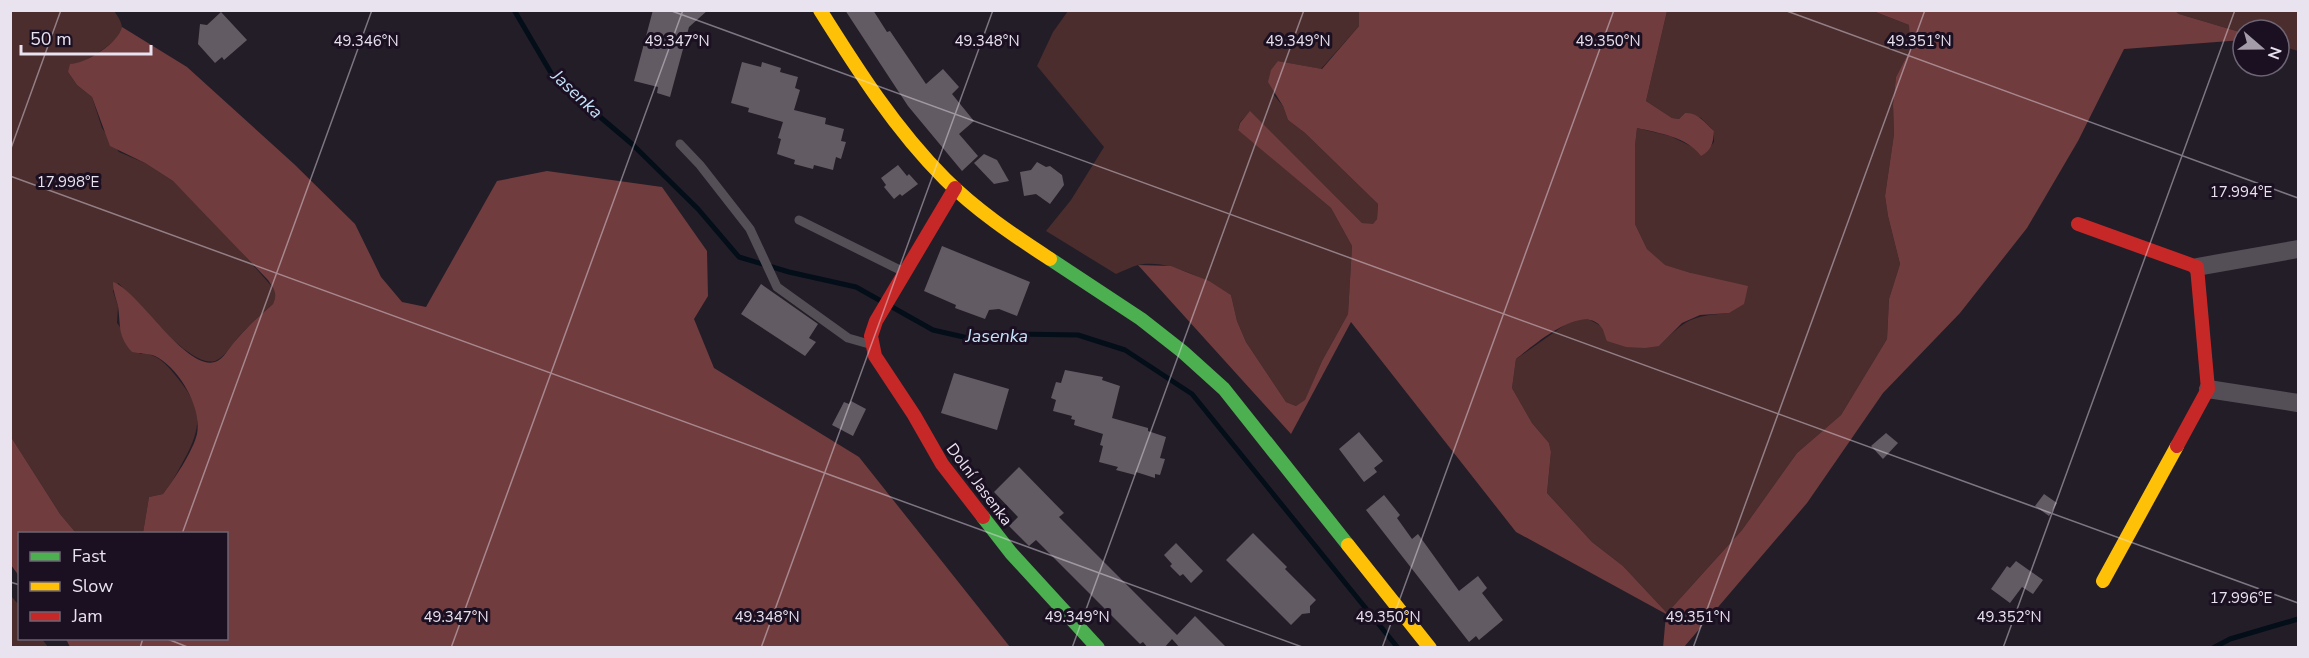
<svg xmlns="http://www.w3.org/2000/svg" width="2309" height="658" viewBox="0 0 2309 658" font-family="'Nunito Sans',sans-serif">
	<rect width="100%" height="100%" fill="#231d28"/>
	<!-- green -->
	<g fill="#4b2d2d">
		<path d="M1241 10 1359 11V26L1321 69 1278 61 1273 94 1283 106 1288 120 1305 133 1378 204 1377 219 1373 225 1362 223 1250 112 1240 122 1238 129 1331 208 1352 246 1348 314 1322 361 1305 401 1296 406 1286 402 1246 342 1237 321 1231 295C1207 280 1167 258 1138 265 1131 267 1123 271 1116 274L1046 231 1071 200 1104 147 1037 66 1053 32 1068 11Z"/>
		<path d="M11 11H114C117 15 122 22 122 28 123 42 78 63 68 72L77 85 92 97 102 128 119 152 145 163 173 181 222 230 275 290 276 297 273 304C260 315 247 327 236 340 231 346 224 357 217 360 193 373 136 299 118 283L113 291 118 306 117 323 140 354C153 352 163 361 171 370 199 403 206 419 185 458 178 471 172 483 163 494L149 497 143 533H76L60 514 11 437Z"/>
		<path d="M1667 11H1873L1909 25 1910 50 1896 77 1893 104 1894 134 1885 196 1888 216 1900 264 1889 299 1887 339 1841 415 1797 453 1742 530 1667 613 1623 566 1592 542 1547 493 1551 452 1549 443 1532 423 1512 388 1516 359 1566 324 1578 319 1590 320 1601 326 1659 346C1686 319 1691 316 1729 313L1691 273 1664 265 1647 249 1635 224V146L1637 128 1670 136 1695 148 1711 146 1714 142V131L1701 118 1685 113 1679 119 1672 118 1646 101Z"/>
		<polygon points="2175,11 2298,11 2298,51 2279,45 2279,30 2243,30 2243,33 2179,14"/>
		<polygon points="10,595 19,605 20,638 42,639 48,647 11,647"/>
	</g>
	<!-- forest -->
	<g fill="#713c3e">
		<path d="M1359 11H1667L1646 101 1672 118 1679 119 1685 113C1698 112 1705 123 1714 131 1713 143 1712 150 1701 156 1687 137 1659 133 1637 128L1635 146V224L1647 249 1665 265 1691 273 1748 286 1744 304 1729 313 1700 315 1682 323 1659 346 1645 348 1626 347 1607 341C1605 337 1604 331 1602 328 1583 301 1533 346 1516 359L1512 388 1532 423 1549 443 1551 452 1547 493 1592 542 1623 566 1667 613 1742 530 1797 453 1841 415 1887 339 1889 299 1900 264 1888 216 1885 196 1894 134 1893 104 1896 77 1910 50 1909 25 1873 11H2175L2179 14 2243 33V40L2124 49 2078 141 2027 228 1960 313 1883 393 1807 503 1684 647 1663 648 1666 614 1516 532 1351 322 1291 434 1138 265 1171 266 1209 281 1231 295 1237 321 1246 342 1286 402 1296 406 1305 400 1322 361 1348 314 1352 246 1331 208 1238 130 1240 123 1250 111 1362 223 1373 224 1377 219 1378 204 1305 133 1288 120 1283 106 1268 82 1271 70 1278 61 1322 69 1359 26Z"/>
		<path d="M122 27 187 67 294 164 355 224 381 277 402 302 426 307 497 181 547 171 662 187 707 251 708 296 694 319 714 368 859 457 1010 647H70L66 639 226 638V534L143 533 149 497 163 494C174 480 193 451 197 434 202 407 179 368 155 356 147 353 141 354 132 352 117 335 121 326 118 306 116 298 113 291 113 282 139 290 190 379 219 360 225 356 231 345 237 339 248 326 260 315 273 304 278 293 274 289 268 280L173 181 145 163 110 146 92 97 77 85 68 72 70 64C85 64 119 43 122 27Z"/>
		<polygon points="11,437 60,514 76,533 20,534 19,576 11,565"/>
	</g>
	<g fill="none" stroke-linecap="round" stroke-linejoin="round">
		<!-- stream -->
		<g stroke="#030e19" stroke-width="5">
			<polyline points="514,10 554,78 632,144 698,209 739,257 789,272 856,287 881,301"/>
			<polyline points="892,307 933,330 968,338 1016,334 1078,335 1125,350 1192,394 1398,648"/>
			<polyline points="2213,648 2230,639 2298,619"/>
		</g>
	</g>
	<!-- building -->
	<g fill="#635b63">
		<polygon points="653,10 708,10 689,27 670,97 657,93 658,87 634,81"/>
		<polygon points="845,10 873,10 887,32 890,31 926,84 943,69 959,87 952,94 974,121 959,134 978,156 962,171 908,106"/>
		<polygon points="221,12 247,40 224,60 222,57 215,63 198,44 200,24 207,25"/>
		<polygon points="742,62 761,67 762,62 781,68 780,72 798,77 795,88 800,90 794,110 826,118 825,124 844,129 841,141 846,142 841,159 836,157 833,170 814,165 813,169 794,164 795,160 777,154 781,139 778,138 783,122 748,112 749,108 731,103"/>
		<polygon points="984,154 997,160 1009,181 994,184 974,163"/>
		<polygon points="1037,162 1046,167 1050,166 1062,175 1064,185 1050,204 1036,194 1024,196 1020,172 1031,170"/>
		<polygon points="898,165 907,176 909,174 918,184 902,196 900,194 894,199 884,187 886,185 881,178"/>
		<polygon points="942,246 1030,282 1017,316 999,309 989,310 985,319 955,308 956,305 924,291"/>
		<polygon points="761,284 818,324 809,338 816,342 805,356 741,314"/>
		<polygon points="1065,370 1103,377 1102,380 1120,386 1112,418 1148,428 1148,431 1166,437 1160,458 1165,459 1160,475 1155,474 1155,478 1136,472 1135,475 1116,470 1118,467 1099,462 1103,446 1100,445 1103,434 1074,425 1075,420 1071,419 1072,416 1053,411 1056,400 1051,398 1056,382 1061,383"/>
		<polygon points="954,373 1009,389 997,430 941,413"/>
		<polygon points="851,401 866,409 853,436 832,425 844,402 849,404"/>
		<polygon points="1359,432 1383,461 1374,468 1377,472 1364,482 1339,449"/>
		<polygon points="1886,433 1898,443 1883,459 1871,446"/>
		<polygon points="1019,467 1064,513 1059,517 1177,635 1195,616 1227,648 1180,648 1172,639 1164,648 1148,648 1143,642 1140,644 1036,540 1029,546 1009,526 1018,517 994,492"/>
		<polygon points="2044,494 2057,503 2049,516 2035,506"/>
		<polygon points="1384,495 1400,515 1397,518 1412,539 1418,534 1459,591 1478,576 1487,588 1482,593 1503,620 1479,640 1476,636 1469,642 1366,510"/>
		<polygon points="1253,533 1287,567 1285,569 1316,600 1310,606 1310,613 1302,614 1291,625 1226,560"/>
		<polygon points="1176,543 1203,571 1191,583 1183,574 1180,576 1170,566 1172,564 1164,555"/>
		<polygon points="2016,561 2043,580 2033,594 2022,587 2010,603 1991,589 2007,566 2010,568"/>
	</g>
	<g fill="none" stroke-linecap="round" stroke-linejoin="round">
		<!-- lane -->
		<g stroke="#544f57" stroke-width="9">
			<polyline points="680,144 700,165 750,229 777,287 848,338 869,344"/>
			<polyline points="799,220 902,271"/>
		</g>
		<!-- street -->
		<g stroke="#544f57" stroke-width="18">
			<polyline points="2197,267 2298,249"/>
			<polyline points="2208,389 2298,403"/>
		</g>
		<!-- fast -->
		<g stroke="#4caf50" stroke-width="14">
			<polyline points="1050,259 1141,319 1183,352 1224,389 1348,545"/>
			<polyline points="983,517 1011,553 1098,648"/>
		</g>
		<!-- slow -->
		<g stroke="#ffc107" stroke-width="14">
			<path d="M820 10C857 69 895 129 945 179 976 210 1013 235 1050 259"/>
			<polyline points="1348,545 1430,648"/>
			<polyline points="2103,581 2177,446"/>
		</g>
		<!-- jam -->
		<g stroke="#c62828" stroke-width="14">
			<polyline points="955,188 876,321 871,336 875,356 914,415 942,464 983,517"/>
			<polyline points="2078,224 2197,267 2208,389 2177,446"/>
		</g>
	</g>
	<!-- ticks -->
	<path fill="none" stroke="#e9e2ef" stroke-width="1.5" stroke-opacity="0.45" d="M669 10 2298 603M1784 10 2298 198M10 151 61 10M10 176 1305 648M182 534 372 10M10 582 20 585M165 638 190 648M140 648 143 638M451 648 683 10M761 648 993 10M1072 648 1304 10M1382 648 1614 10M1693 648 1925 10M2003 648 2235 10"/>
	<g text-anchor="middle" stroke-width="6" stroke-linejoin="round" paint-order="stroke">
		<!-- street labels -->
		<g font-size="16" fill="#e9e2ef" stroke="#1b1022">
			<text transform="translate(980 484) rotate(53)" y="6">Dolní Jasenka</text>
		</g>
		<!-- water labels -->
		<g font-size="18" font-style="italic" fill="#c6e4fb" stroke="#1b1022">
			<text transform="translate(577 94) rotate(43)" y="6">Jasenka</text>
			<text x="997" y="342">Jasenka</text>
		</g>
	</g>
	<g font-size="15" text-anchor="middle" fill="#e9e2ef" stroke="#1b1022" stroke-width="6" stroke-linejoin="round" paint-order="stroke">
		<text x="1298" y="46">49.349°N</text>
		<text x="1919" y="46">49.351°N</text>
		<text x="366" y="46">49.346°N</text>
		<text x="677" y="46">49.347°N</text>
		<text x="987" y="46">49.348°N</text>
		<text x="1608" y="46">49.350°N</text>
		<text x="68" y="187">17.998°E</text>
		<text x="2241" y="197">17.994°E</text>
		<text x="2241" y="603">17.996°E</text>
		<text x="456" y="622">49.347°N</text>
		<text x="767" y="622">49.348°N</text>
		<text x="1077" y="622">49.349°N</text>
		<text x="1388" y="622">49.350°N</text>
		<text x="1698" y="622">49.351°N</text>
		<text x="2009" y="622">49.352°N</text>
	</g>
	<!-- border -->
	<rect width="2309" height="658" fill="none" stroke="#e9e2ef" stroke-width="24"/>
	<!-- legend -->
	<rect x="18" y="532" width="210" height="108" fill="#1b1022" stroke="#6d6474" stroke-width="1.5"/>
	<rect x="30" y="552" width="30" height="9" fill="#4caf50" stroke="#6d6474" stroke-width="1.5"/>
	<text x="72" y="562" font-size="18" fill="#e9e2ef">Fast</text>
	<rect x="30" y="582" width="30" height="9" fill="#ffc107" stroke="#6d6474" stroke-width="1.5"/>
	<text x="72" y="592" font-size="18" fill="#e9e2ef">Slow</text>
	<rect x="30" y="612" width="30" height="9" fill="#c62828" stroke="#6d6474" stroke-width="1.5"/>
	<text x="72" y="622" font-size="18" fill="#e9e2ef">Jam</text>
	<!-- north arrow -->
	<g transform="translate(2261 48) rotate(110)"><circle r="28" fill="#1b1022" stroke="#6d6474" stroke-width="1.5"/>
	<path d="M0-4.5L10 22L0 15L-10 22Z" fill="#a49da9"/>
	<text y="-9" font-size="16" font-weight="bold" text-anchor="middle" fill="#e9e2ef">N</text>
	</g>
	<!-- scale -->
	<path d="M21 45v9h130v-9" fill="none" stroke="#e9e2ef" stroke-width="3"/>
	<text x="30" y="45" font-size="18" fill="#e9e2ef" stroke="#1b1022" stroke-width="4.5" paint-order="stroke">50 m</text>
</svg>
